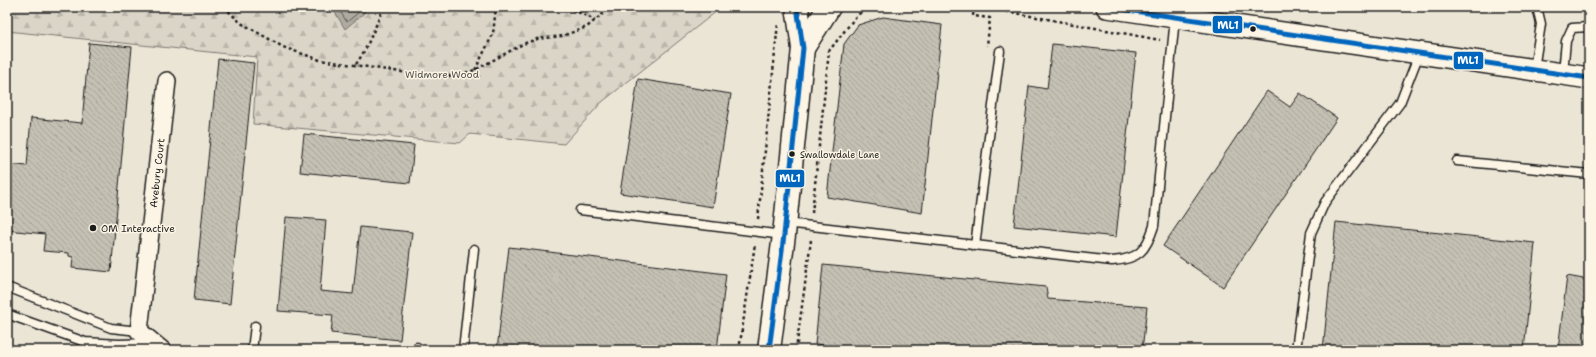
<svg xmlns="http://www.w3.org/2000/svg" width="1596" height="357" viewBox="0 0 1596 357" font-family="'Shantell Sans',sans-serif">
	<defs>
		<pattern id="forest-firs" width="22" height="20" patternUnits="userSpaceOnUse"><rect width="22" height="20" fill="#dbd5c8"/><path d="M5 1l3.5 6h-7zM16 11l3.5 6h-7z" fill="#bbb6ab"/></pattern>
		<pattern id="building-back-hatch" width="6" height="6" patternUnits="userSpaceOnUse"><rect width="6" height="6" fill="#c4c0b3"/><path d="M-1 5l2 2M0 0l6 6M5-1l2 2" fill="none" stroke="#a8a499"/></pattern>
	</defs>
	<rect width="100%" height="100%" fill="#fcf5e5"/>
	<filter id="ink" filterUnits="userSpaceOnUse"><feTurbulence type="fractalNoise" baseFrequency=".025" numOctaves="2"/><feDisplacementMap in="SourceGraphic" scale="8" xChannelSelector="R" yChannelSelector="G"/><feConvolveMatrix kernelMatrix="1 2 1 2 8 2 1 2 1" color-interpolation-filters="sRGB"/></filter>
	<g filter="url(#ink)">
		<!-- built -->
		<rect fill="#ebe5d6" x="7" y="7" width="1582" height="343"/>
		<!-- forest -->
		<polygon fill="url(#forest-firs)" stroke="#7c7872" points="7,7 334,7 333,9 363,14 367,7 722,7 602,102 564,144 470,134 460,143 253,124 257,57 7,31"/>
		<!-- water -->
		<polygon fill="#b0aba1" stroke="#75726c" points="334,7 367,7 363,14 345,29 333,9"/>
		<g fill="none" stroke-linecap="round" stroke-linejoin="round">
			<!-- shore -->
			<polyline stroke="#575551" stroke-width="1" points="337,7 347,22 360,11 362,7"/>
		</g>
		<!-- building -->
		<g fill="url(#building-back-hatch)" stroke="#1c1c1c">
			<polygon points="883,17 942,25 922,213 827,197 844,44 858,25"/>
			<polygon points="89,43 132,47 111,272 72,268 73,257 69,256 69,253 43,251 45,234 7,230 7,164 27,166 31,118 82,123"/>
			<polygon points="1052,44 1136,53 1116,237 1014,226 1029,86 1047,89"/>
			<polygon points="218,59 254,63 230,304 194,300"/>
			<polygon points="638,79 731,94 713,207 620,193"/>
			<polygon points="1267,91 1290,107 1300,93 1337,118 1223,287 1163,246"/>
			<polygon points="304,134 414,145 410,183 300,172"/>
			<polygon points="286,217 326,220 320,291 353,294 360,227 412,232 400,340 331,333 333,315 278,311"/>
			<polygon points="1336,222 1535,243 1524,350 1323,350"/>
			<polygon points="509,247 726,274 717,350 497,350"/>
			<polygon points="823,265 1046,287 1048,299 1147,307 1142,350 865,350 815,344"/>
			<polygon points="1567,276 1589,280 1589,350 1558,350"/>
		</g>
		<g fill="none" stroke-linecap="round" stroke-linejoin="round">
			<!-- service casing -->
			<g stroke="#1c1c1c" stroke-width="11">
				<g id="service">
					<polyline points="1534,69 1541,24 1537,7"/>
					<polyline points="1563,73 1566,41 1572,28 1589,27"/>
					<polyline points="1457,161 1589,174"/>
					<polyline points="580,210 783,235"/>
					<path d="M786 223 1112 261C1139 259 1146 251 1154 226L1175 18"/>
					<polyline points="975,246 1000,51"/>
					<polyline points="7,287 111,328 139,331"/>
					<polyline points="7,314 85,342 119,344 150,343"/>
					<polyline points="252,350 255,326"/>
					<polyline points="417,350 417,347"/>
					<polyline points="463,350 474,249"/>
					<polyline points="1296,350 1311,233 1325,202 1400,103 1419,54"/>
				</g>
			</g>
			<!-- minor casing -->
			<g stroke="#1c1c1c" stroke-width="20">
				<g id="minor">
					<path id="s1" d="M162 350 139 331 167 81"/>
				</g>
			</g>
			<!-- tertiary casing -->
			<g stroke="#1c1c1c" stroke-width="24">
				<polyline id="tertiary" points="1107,7 1589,78"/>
			</g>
			<!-- primary casing -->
			<g stroke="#1c1c1c" stroke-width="25">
				<g id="primary">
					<polyline points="803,48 829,7"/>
					<polyline points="769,350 784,235 803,48 797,7"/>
				</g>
			</g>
			<!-- path -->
			<g stroke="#1c1c1c" stroke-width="2.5" stroke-dasharray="3 3" stroke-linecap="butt">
				<polyline points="224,7 241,23 283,47 320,60 435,77 458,75 475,70 523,44 537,39 562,36 587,27 611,7"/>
				<polyline points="567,7 595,20"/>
				<polyline points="974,7 973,16 990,18 987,46"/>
				<polyline points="982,7 1160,40"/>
				<path d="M356 64C368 48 375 26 384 7"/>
				<polyline points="475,70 493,34 496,7"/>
				<polyline points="812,213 829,51 857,15 871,7"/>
				<polyline points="758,219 778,23"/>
				<polyline points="739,350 755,244"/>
				<polyline points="796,350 811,240"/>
			</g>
			<!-- service -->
			<use href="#service" stroke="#fcf5e5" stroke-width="8"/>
			<!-- minor -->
			<use href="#minor" stroke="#fcf5e5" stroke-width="17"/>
			<!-- tertiary -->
			<use href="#tertiary" stroke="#fcf5e5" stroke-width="21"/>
			<!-- primary -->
			<use href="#primary" stroke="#fcf5e5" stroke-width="22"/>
			<!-- bus-1 casing -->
			<g stroke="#fcf5e5" stroke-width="8">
				<g id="bus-1">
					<polyline points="1107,7 1589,78"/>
					<polyline points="769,350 784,235 803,48 797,7"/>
				</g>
			</g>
			<!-- bus-1 -->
			<use href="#bus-1" stroke="#0065bd" stroke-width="5"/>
		</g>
	</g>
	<!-- markers -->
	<g fill="#1c1c1c" stroke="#fcf5e5" stroke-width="1.5">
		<circle cx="1253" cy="29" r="3.5"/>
		<circle cx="792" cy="154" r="3.5"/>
		<circle cx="93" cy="228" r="4"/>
	</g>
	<g text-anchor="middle" stroke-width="3" stroke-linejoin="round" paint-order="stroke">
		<!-- bus labels -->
		<g font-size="9" fill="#1c1c1c" stroke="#fcf5e5" text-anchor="start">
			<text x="800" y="158">Swallowdale Lane</text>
		</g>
		<!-- park labels -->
		<g font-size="10" fill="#555450" stroke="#fcf5e5">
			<text x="442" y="78">Widmore Wood</text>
		</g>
		<!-- street labels -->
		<g font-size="10" fill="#1c1c1c" stroke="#fcf5e5">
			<text dy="4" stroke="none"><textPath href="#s1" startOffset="189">Avebury Court</textPath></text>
		</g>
		<!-- poi labels -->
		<g font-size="10" fill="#1c1c1c" stroke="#fcf5e5" text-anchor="start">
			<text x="101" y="232">OM Interactive</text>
		</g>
	</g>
	<g stroke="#fcf5e5" stroke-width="1.5">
		<rect x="1212" y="15" width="31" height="19" rx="4" fill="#0065bd"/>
		<rect x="1453" y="51" width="31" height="19" rx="4" fill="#0065bd"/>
		<rect x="775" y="169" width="30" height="19" rx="4" fill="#0065bd"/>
	</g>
	<g font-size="11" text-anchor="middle" font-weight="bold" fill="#fff">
		<text x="1228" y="29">ML1</text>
		<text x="1468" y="64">ML1</text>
		<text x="790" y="182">ML1</text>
	</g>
	<!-- margin -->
	<rect width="1596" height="357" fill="none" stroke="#fcf5e5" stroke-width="24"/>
	<rect x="12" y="12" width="1572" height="333" fill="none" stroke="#1c1c1c" stroke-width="1.5" filter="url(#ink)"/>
</svg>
